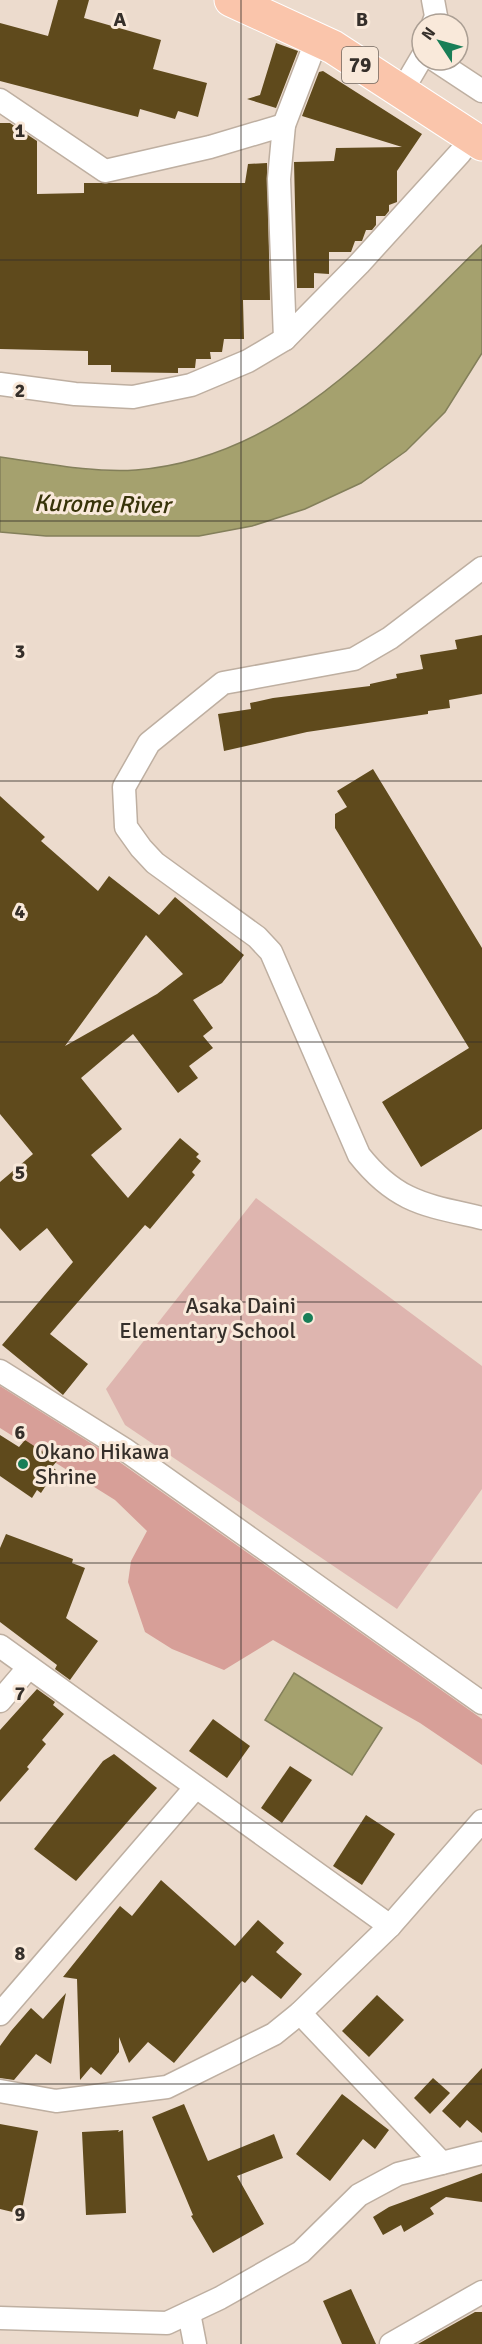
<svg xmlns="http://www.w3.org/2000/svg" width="482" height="2344" viewBox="0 0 482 2344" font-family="Signika,sans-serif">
	<rect width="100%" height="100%" fill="#ecdbcd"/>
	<!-- green -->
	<polygon fill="#deb5af" points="256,1198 482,1366 482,1489 397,1609 125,1425 106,1389"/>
	<!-- forest -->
	<polygon fill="#d79f98" points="0,1386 111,1456 482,1719 482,1765 420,1723 273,1640 224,1670 172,1649 145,1632 128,1582 131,1561 147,1531 115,1500 0,1428"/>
	<!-- water -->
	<g fill="#a5a16e" stroke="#837f5a" stroke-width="1.5">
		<path d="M482 245V353L445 412 406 451 361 483 305 509 252 526 199 536H46L0 532V457C44 463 91 473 136 470 285 458 382 342 482 245Z"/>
		<polygon points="294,1673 382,1728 352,1775 265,1720"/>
	</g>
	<!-- building -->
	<g fill="#5f4a1c" fill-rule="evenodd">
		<polygon points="58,0 89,0 84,18 161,40 153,69 207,83 198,117 178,111 175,119 140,109 138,117 0,81 0,23 48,36"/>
		<polygon points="276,43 298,51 276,108 247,99 260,95"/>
		<polygon points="323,71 422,134 397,171 397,202 389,205 389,211 385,216 376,216 376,225 372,230 366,230 362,241 355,241 351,252 329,252 329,274 314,273 314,288 297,288 294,162 334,161 336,148 402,147 302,116 319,72"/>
		<polygon points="0,123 10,123 37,141 37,194 84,193 84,183 245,183 248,164 267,163 270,300 243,300 244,339 224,339 222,352 210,352 211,359 196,359 195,368 178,368 178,373 111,372 111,365 88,365 88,351 0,349"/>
		<polygon points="482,635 482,694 449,700 450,708 428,711 428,714 307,732 224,751 218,714 251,709 250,703 273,698 370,686 370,684 397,678 396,674 423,669 420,655 457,649 455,640"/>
		<polygon points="373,769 482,948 482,1129 421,1167 382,1102 469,1048 335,828 335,814 347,807 337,791"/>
		<path d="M0 796 45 837 41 841 98 891 109 876 159 915 175 897 244 955 222 983 193 1000 213 1028 203 1036 213 1048 189 1066 198 1078 178 1093 133 1034 81 1078 122 1129 91 1155 128 1198 180 1138 199 1154 196 1157 201 1161 192 1172 195 1175 150 1229 145 1225 50 1334 88 1364 63 1395 2 1345 73 1262 47 1228 20 1251 0 1228V1182L33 1154 0 1114ZM146 935 183 974 157 994 65 1046Z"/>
		<polygon points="0,1435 19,1447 25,1440 57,1461 52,1467 56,1470 41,1493 37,1490 32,1498 0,1476"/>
		<polygon points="6,1534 73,1559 72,1563 85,1568 66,1618 98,1641 70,1680 55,1669 57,1665 0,1622 0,1548"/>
		<polygon points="37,1689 55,1702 53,1705 64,1714 42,1740 46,1744 27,1767 29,1769 0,1802 0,1730"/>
		<polygon points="213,1719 250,1746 227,1778 189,1751"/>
		<polygon points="114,1754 157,1788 76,1881 34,1849 103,1761"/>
		<polygon points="290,1766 312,1780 282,1823 261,1808"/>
		<polygon points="366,1815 395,1834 362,1885 333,1866"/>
		<polygon points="161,1880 235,1946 258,1920 284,1943 276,1952 302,1974 281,1999 252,1975 245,1983 242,1981 174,2063 148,2042 129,2063 119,2037 119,2052 101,2075 91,2067 80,2080 77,1979 63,1977 120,1906 132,1916"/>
		<polygon points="66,1993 51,2064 36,2054 14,2080 0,2078 0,2046 11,2031 31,2008 43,2019"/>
		<polygon points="377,1995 404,2020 369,2057 342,2031"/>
		<polygon points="482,2068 482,2133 467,2120 460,2128 442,2111"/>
		<polygon points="433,2078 450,2093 430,2114 414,2098"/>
		<polygon points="342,2094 389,2130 375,2149 363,2139 330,2181 296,2154"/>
		<polygon points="184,2104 208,2161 274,2134 283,2158 237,2176 264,2224 213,2253 191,2216 193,2215 152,2117"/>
		<polygon points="0,2124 38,2131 21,2214 0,2209"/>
		<polygon points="119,2130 118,2132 123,2130 126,2213 86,2215 82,2132"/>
		<polygon points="482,2173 482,2202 446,2197 430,2208 434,2214 404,2232 401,2225 383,2235 373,2217 389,2207"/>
		<polygon points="351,2289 376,2344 342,2344 323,2301"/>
		<polygon points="475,2312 482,2312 482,2344 418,2344"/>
	</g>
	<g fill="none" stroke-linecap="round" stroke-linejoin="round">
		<!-- minor casing -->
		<g stroke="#beafa1" stroke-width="25">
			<g id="minor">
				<polyline points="433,24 436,16 433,0"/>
				<polyline points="435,60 482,91"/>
				<polyline points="402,91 422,57"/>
				<polyline points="0,100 105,171 210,147 284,125"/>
				<polyline points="285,339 279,179 284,125 317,39"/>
				<polyline points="0,384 75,394 133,397 191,385 248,361 285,339 359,264 460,153 472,137"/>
				<path d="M482 568 390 638 354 659 223 683 149 743 124 787 126 827 141 848 155 863 257 937 271 952 359 1155C397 1203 426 1205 482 1218"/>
				<polyline points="0,1371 124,1449 482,1703"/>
				<polyline points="0,1646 390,1926"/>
				<polyline points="0,1701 29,1667"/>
				<polyline points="300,2013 442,2163"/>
				<polyline points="0,2014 196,1787"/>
				<polyline points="0,2091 56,2101 167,2087 274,2034 300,2013 390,1926 482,1821"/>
				<polyline points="189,2313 195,2344"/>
				<polyline points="0,2318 167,2323 220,2298 301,2252 359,2195 398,2174 482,2153"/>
				<polyline points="391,2344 482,2292"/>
			</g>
		</g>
		<!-- primary casing -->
		<g stroke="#fff" stroke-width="35">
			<polyline id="primary" points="231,0 333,47 482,144"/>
		</g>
		<!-- minor -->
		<use href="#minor" stroke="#fff" stroke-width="22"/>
		<!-- primary -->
		<use href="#primary" stroke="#fac5ab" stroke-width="33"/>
	</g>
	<!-- grid -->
	<path fill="none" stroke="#352f2a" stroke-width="1.5" stroke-opacity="0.55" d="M241 0V2344M0 260H482M0 521H482M0 781H482M0 1042H482M0 1302H482M0 1563H482M0 1823H482M0 2084H482"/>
	<!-- markers -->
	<g fill="#197e57" stroke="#f9e9da" stroke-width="2">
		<circle cx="308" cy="1318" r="6"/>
		<circle cx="23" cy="1464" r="6"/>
	</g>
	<g text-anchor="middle" stroke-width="6" stroke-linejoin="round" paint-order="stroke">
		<!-- shield labels -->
		<rect fill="#f9e9da" stroke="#70675f" stroke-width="1.5" x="342" y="47" width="36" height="36" rx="4.5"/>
		<g font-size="21" font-weight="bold" fill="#352f2a">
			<text x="360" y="72">79</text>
		</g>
		<!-- poi labels -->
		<g font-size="22" fill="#352f2a" stroke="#f9e9da" text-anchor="end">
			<text x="296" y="1313">Asaka Daini<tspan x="296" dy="25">Elementary School</tspan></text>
			<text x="35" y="1459" text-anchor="start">Okano Hikawa<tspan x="35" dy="25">Shrine</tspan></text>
		</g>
		<!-- water labels -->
		<g font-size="24" font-style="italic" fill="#373309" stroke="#f9e9da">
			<text transform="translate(102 504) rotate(1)" y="8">Kurome River</text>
		</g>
	</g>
	<g font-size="20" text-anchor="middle" font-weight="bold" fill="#352f2a" stroke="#f9e9da" stroke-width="6" stroke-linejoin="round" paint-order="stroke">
		<text x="120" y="26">A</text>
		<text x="362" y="26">B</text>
		<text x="20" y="137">1</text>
		<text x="20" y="397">2</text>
		<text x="20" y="658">3</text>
		<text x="20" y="918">4</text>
		<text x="20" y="1179">5</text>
		<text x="20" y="1439">6</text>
		<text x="20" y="1700">7</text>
		<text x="20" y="1960">8</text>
		<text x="20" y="2221">9</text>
	</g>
	<!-- north arrow -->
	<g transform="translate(440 42) rotate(306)"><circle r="28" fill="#f9e9da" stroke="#ab9f94" stroke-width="1.5"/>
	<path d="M0-4.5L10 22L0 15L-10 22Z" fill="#197e57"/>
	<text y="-9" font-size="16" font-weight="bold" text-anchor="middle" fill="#352f2a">N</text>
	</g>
</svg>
